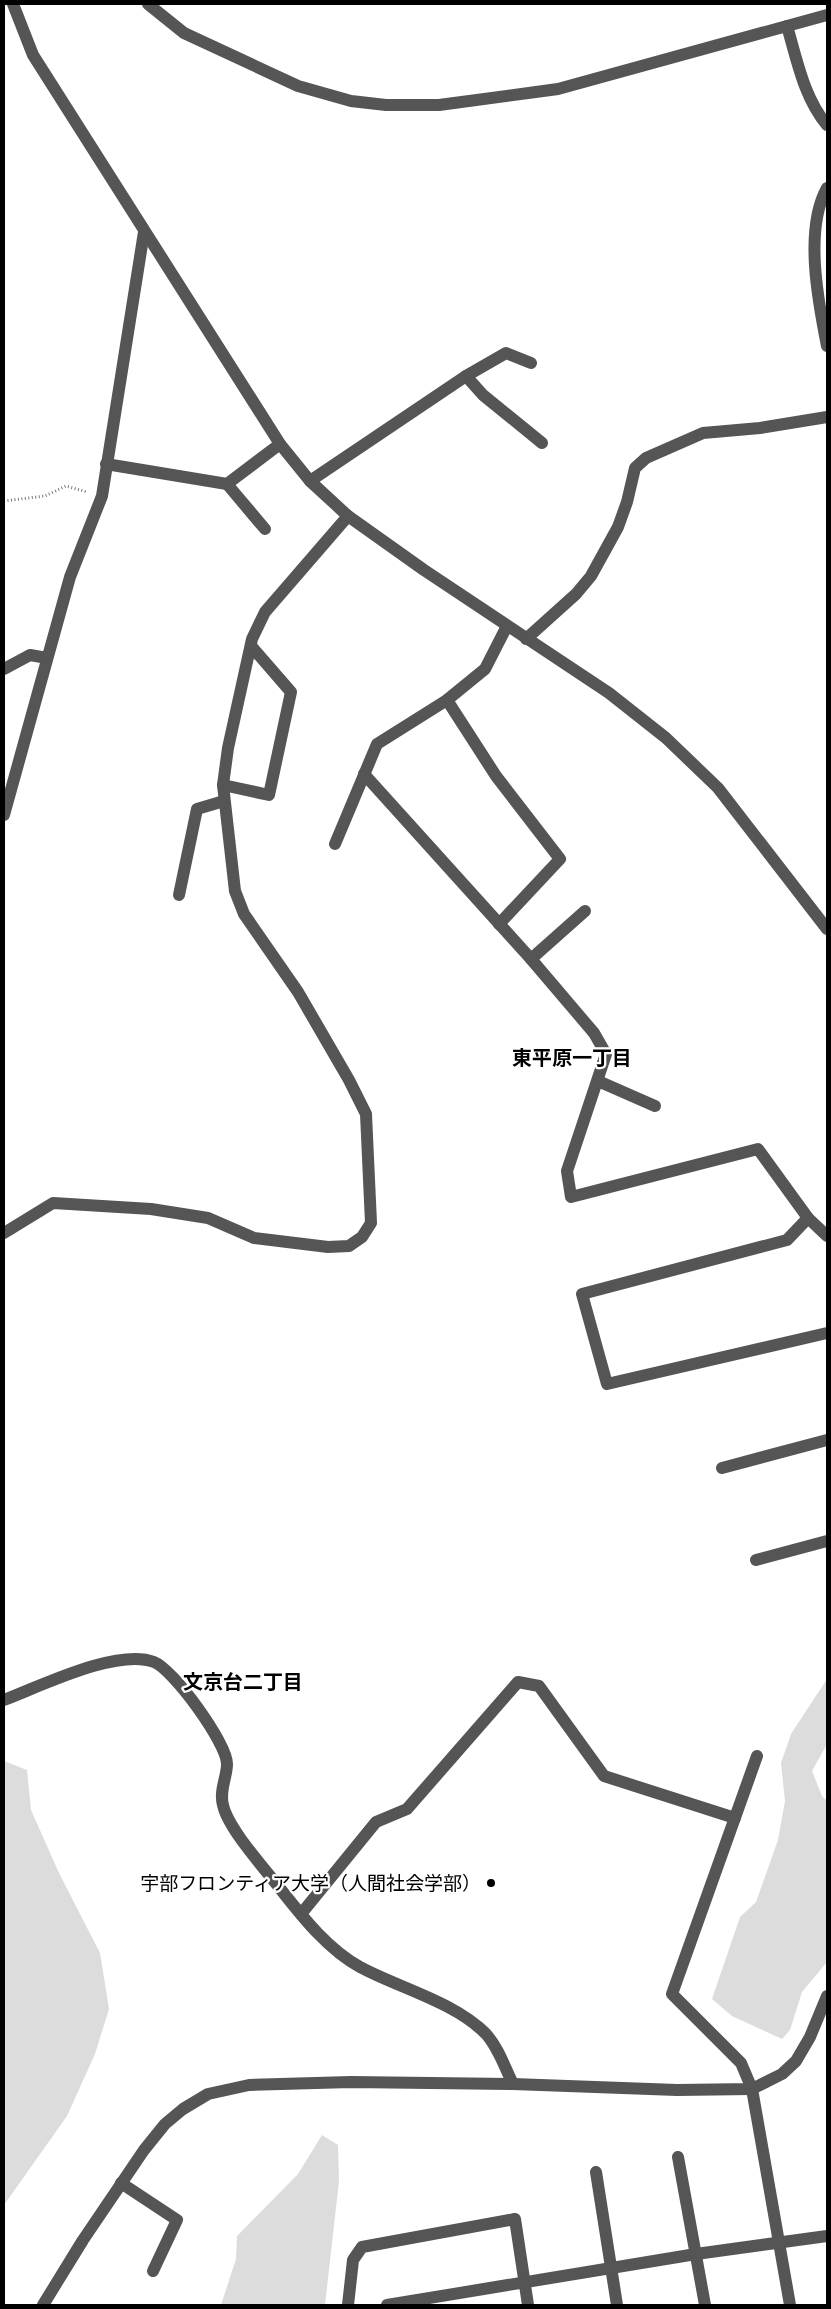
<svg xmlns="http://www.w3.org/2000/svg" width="831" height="2309" viewBox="0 0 831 2309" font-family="'Space Grotesk','Noto Sans JP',sans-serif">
	<rect width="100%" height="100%" fill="#fff"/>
	<!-- green -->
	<g fill="#dcdcdc">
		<polygon points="827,1679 827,1744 812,1771 822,1796 827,1801 827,1962 802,1992 790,2030 782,2039 732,2016 712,1999 740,1917 756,1902 778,1840 785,1801 781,1763 791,1734"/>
		<polygon points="4,1761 27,1770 31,1810 59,1873 100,1953 109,2009 95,2054 67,2116 4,2205"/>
		<polygon points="322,2135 338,2145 339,2181 325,2305 221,2305 236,2259 237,2236 298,2174"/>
	</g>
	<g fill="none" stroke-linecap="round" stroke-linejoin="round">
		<!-- path -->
		<polyline stroke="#777" stroke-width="3" stroke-dasharray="1 2.5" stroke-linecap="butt" points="4,501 45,496 66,486 87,492"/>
		<!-- minor -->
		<g stroke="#555" stroke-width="12">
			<polyline points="13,4 33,55 280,444 310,481 348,516 424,570 609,693 666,738 718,788 827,929"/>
			<polyline points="148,4 184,33 298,86 351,101 386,105 439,105 558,89 827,15"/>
			<path d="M787 26C797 60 804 98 827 125"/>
			<path d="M827 188C804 229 818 301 827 346"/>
			<polyline points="466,376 483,395 542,443"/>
			<polyline points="106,464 227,484 280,444"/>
			<polyline points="310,481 466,376 506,353 531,363"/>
			<polyline points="227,484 265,529"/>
			<polyline points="526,639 576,594 591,576 618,527 627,502 635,468 646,458 703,433 760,428 827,417"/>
			<polyline points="4,669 30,655 47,658"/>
			<polyline points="447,700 496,776 560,859 499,924"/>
			<polyline points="364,774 531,959 594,1033 606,1054 567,1171 571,1197 758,1149 808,1218 787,1240 582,1294 607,1384 827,1333"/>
			<polyline points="223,785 269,795 291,692 251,646"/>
			<polyline points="4,815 70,577 102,496 144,232"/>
			<polyline points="335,844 377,744 447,700 485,669 507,626"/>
			<polyline points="179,895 197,809 224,801"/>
			<polyline points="531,959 585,911"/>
			<polyline points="598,1081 655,1106"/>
			<polyline points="808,1218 827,1236"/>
			<polyline points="4,1233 53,1203 151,1209 208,1218 254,1238 328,1247 349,1246 362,1237 371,1223 366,1114 349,1080 298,992 244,914 235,891 223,785 228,748 252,639 265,612 348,516"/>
			<polyline points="722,1468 827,1440"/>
			<polyline points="756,1560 827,1541"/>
			<path d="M4 1700C41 1686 117 1648 154 1662 173 1669 227 1743 227 1764 227 1777 219 1791 223 1805 228 1829 266 1870 282 1891 304 1919 329 1950 360 1967 399 1988 455 2002 486 2034 498 2047 505 2068 513 2084"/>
			<polyline points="757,1756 672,1994 741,2063 752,2089 790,2305"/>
			<polyline points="301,1914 376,1822 407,1809 518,1682 539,1686 604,1776 735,1818"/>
			<polyline points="678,2157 705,2305"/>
			<polyline points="596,2172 617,2305"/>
			<polyline points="121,2183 177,2220 153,2271"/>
			<polyline points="43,2305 83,2240 144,2150 165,2124 183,2109 208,2094 249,2085 351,2082 513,2084 677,2090 752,2089 782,2074 796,2061 810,2037 827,1996"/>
			<polyline points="348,2305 353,2260 362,2247 515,2219 528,2305"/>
			<polyline points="387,2305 696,2254 827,2236"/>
		</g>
	</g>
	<!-- markers -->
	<circle fill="#000" stroke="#fff" stroke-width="2" cx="491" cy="1883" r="5"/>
	<g text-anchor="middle" stroke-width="4.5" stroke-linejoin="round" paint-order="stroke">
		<!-- poi labels -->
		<g font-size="19" fill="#000" stroke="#fff" text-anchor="end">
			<text x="481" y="1890">宇部フロンティア大学（人間社会学部）</text>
		</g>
		<!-- neighbourhood labels -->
		<g font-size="20" font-weight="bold" fill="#000" stroke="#fff">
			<text x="572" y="1065">東平原一丁目</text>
			<text x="243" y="1689">文京台二丁目</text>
		</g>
	</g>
	<!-- border -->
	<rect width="831" height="2309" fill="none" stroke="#000000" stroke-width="10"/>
</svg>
